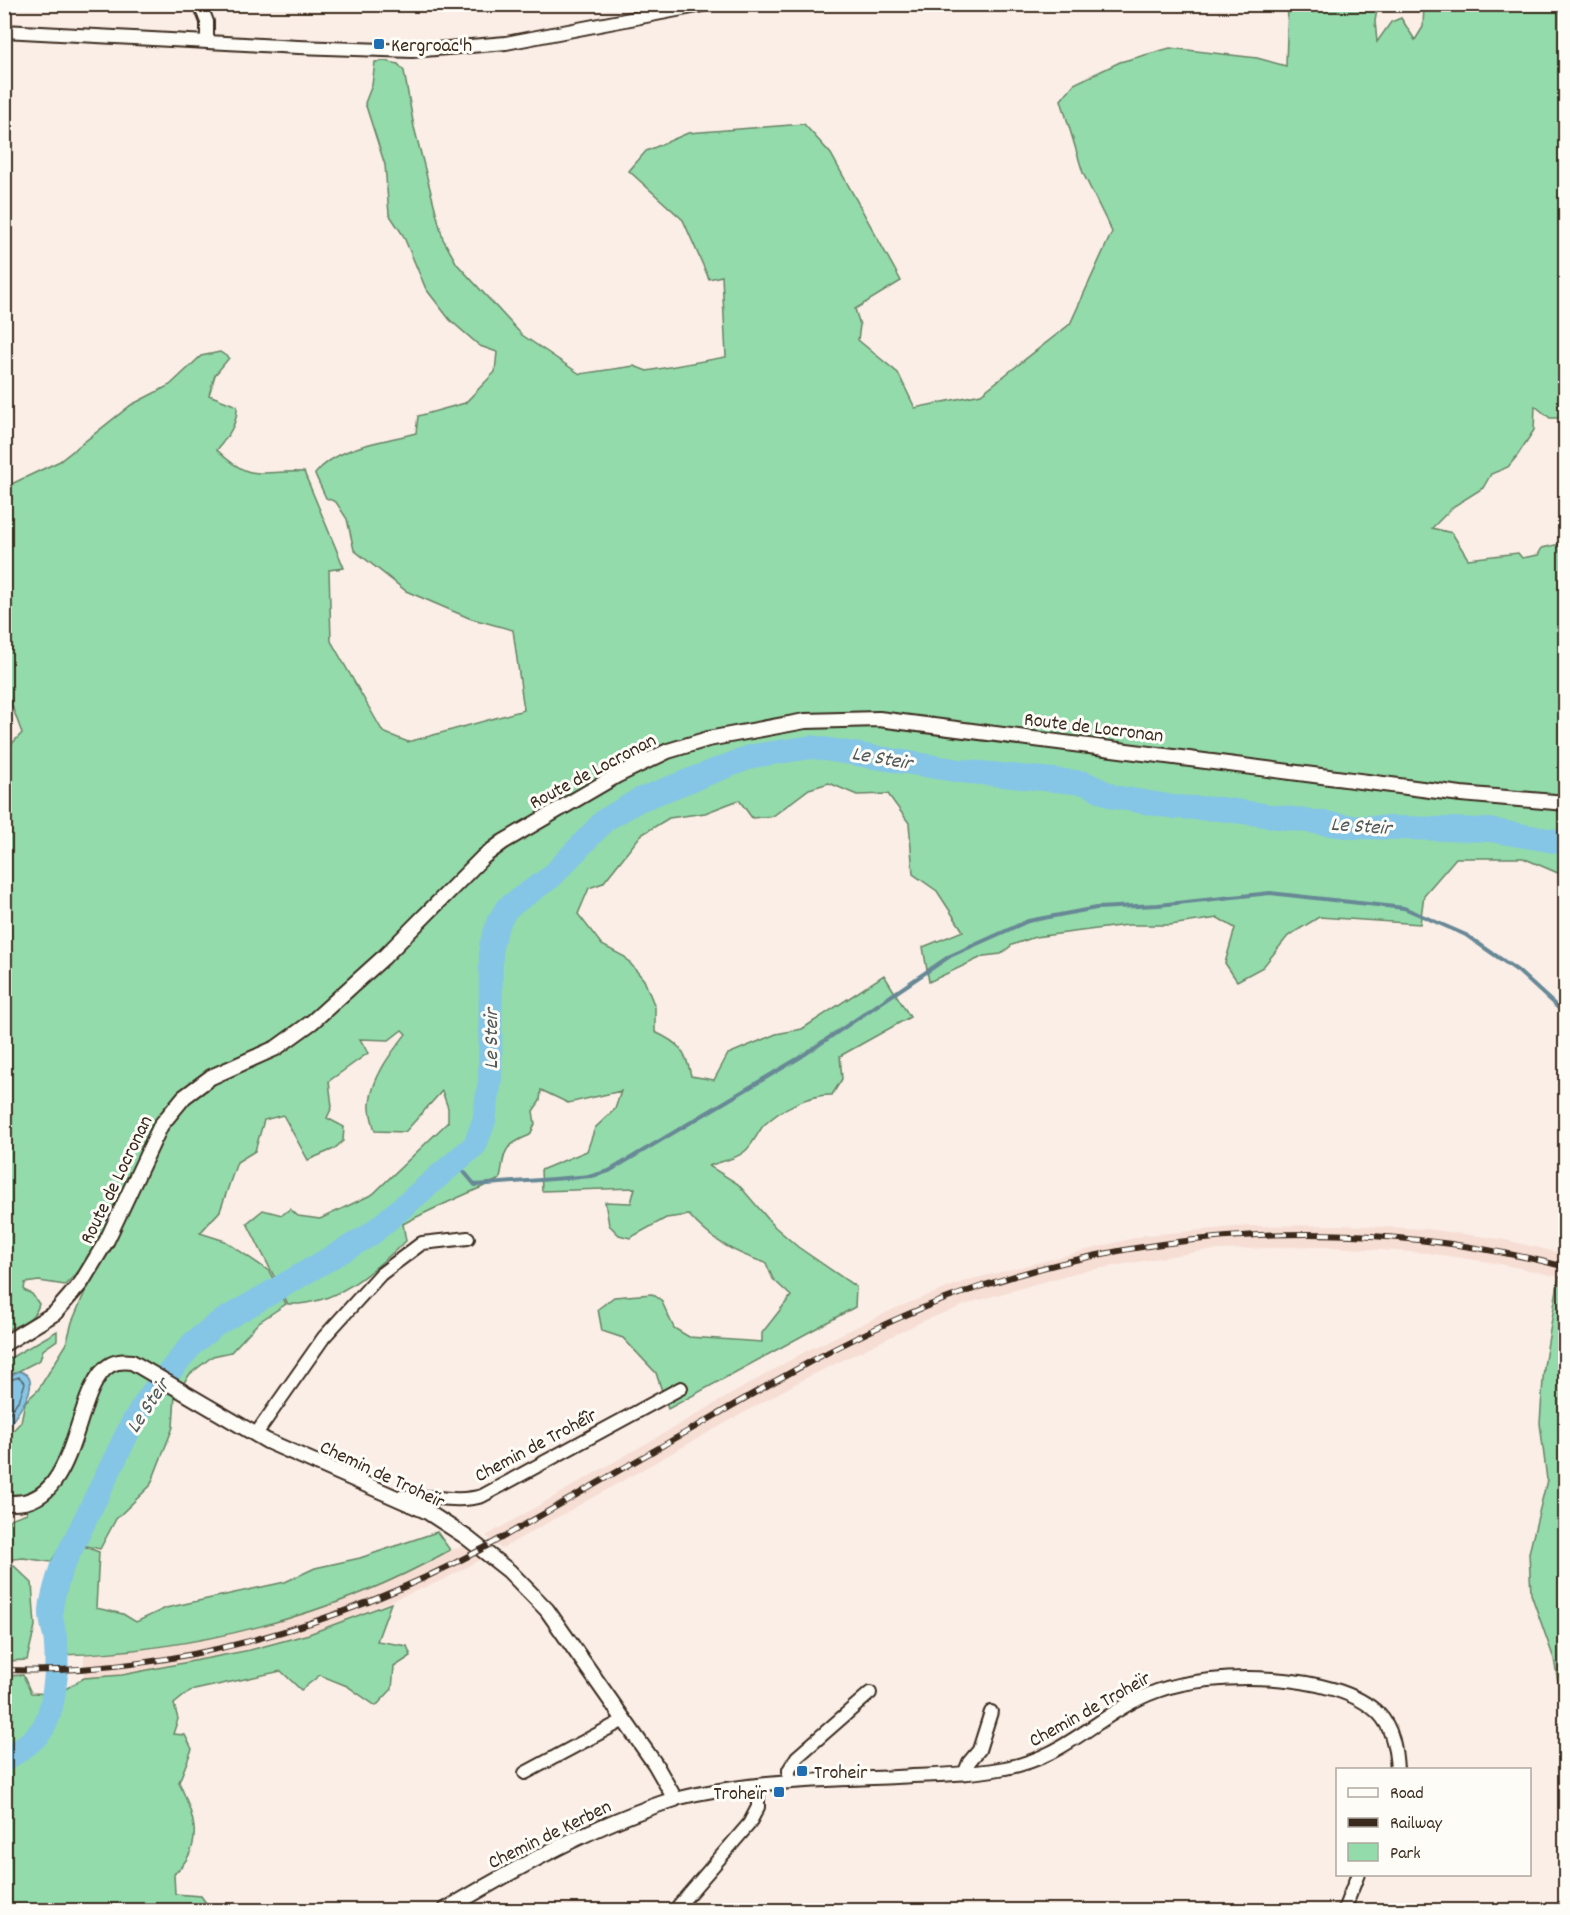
<svg xmlns="http://www.w3.org/2000/svg" width="1570" height="1915" viewBox="0 0 1570 1915" font-family="Dekko,sans-serif">
	<rect width="100%" height="100%" fill="#faeee7"/>
	<filter id="ink" filterUnits="userSpaceOnUse"><feTurbulence type="fractalNoise" baseFrequency=".0167" numOctaves="2"/><feDisplacementMap in="SourceGraphic" scale="12" xChannelSelector="R" yChannelSelector="G"/><feConvolveMatrix kernelMatrix="1 2 1 2 8 2 1 2 1" color-interpolation-filters="sRGB"/></filter>
	<g filter="url(#ink)">
		<!-- built -->
		<g fill="#f7ded4">
			<polygon points="1344,1225 1426,1229 1501,1239 1565,1254 1565,1278 1495,1263 1428,1253 1316,1246 1202,1251 1079,1272 976,1301 923,1321 804,1379 501,1549 486,1536 806,1351 896,1308 965,1281 1146,1235 1248,1226"/>
			<polygon points="463,1547 483,1558 443,1580 309,1634 186,1664 122,1675 84,1678 84,1655 155,1648 321,1607 401,1575 450,1550"/>
		</g>
		<!-- green -->
		<g fill="#93dbaa" stroke="#678264" stroke-width="1.5">
			<path d="M1288 5H1378L1375 21 1377 42 1391 22 1401 18 1415 40 1423 27 1424 5H1565V418H1550L1535 406 1534 430 1517 456 1508 467 1491 474 1483 488 1454 506 1432 528 1452 533 1468 559 1518 553 1522 558 1538 555 1542 548 1565 543V876L1523 858H1456L1424 895 1420 924 1319 917 1288 936 1263 967 1237 981 1225 963 1235 928 1218 918 1170 925H1127L1035 937 1012 945 1001 954 984 956 929 982 923 947 963 931 937 891 913 874 909 823 888 794 857 795 829 783 809 789 773 816 752 818 739 800 705 813 669 818 641 835 603 883 589 888 578 914 602 945 625 957 644 980 655 1007V1032C679 1043 686 1051 691 1076L714 1080 728 1054 776 1034 802 1029 884 975 910 1017 840 1056 842 1079 832 1095C809 1094 781 1109 764 1125 757 1133 753 1145 744 1152 736 1159 719 1162 709 1166L738 1184 775 1227 798 1247 856 1287 855 1307 668 1409 656 1373 623 1338 602 1331 598 1309 614 1297 652 1294 661 1300 674 1328 689 1337 762 1342V1333L791 1296 773 1279 766 1263C734 1253 711 1240 689 1215L666 1218 630 1238 619 1235 609 1225 605 1202 631 1203 635 1188 542 1191 541 1170 587 1151 595 1128 615 1109 621 1091 568 1103 541 1090 540 1101 533 1111 535 1124 530 1135C502 1146 505 1151 500 1179 467 1194 435 1207 403 1224L406 1241C373 1271 336 1306 288 1304L247 1223 263 1210 282 1215 290 1209 298 1216 320 1219 373 1194 448 1122V1108L442 1091 405 1132 375 1131C373 1123 369 1112 370 1104 372 1077 391 1053 406 1034L402 1030 389 1040 360 1039 368 1053 329 1081 332 1107 327 1118 344 1127 343 1141 334 1149 308 1160 283 1115 264 1120 255 1151 237 1162 220 1211 200 1233 225 1241 269 1271 286 1304 259 1322 231 1352 213 1356 190 1374 175 1395 173 1427 150 1486 116 1519 100 1549 64 1541 51 1562 23 1558 5 1560V1532L10 1519 27 1513 26 1505 53 1473C38 1488 26 1497 5 1499V1439L21 1422 25 1402 38 1390 66 1345 72 1322 99 1259 90 1260 65 1285 39 1281 25 1283 24 1290 32 1294 39 1304C35 1321 18 1324 5 1331L4 752 22 733 5 687V487L60 461 131 405 170 385 201 356 220 352 229 358 215 375 209 395 237 406C238 424 228 436 217 450 252 485 263 469 304 472L344 568 329 570 331 641 383 732 408 742 524 710 513 630 469 618 406 591 354 550 347 519 336 502 326 498 315 474C337 446 383 442 416 433L418 416 465 403 495 372 497 352 480 346 450 320 426 289 403 235 389 214 385 165 365 103 372 85 375 62 385 61 398 64 404 71 414 127 443 239 457 264 522 335 580 374 634 366 647 371 726 357 722 276 709 279 683 220 629 171 646 151 688 133 804 124 831 154 901 281 855 309 860 325 858 340 898 373 915 408 981 394 1070 324 1112 232 1083 173 1061 100 1074 84 1120 62 1170 48 1257 58 1286 66Z"/>
			<polygon points="1559,1277 1566,1278 1565,1721 1554,1659 1531,1594 1529,1553 1547,1480 1540,1423 1544,1366"/>
			<polygon points="57,1331 57,1340 43,1350 40,1360 5,1378 5,1361"/>
			<path d="M437 1532 450 1550C335 1616 191 1652 59 1655L61 1609 78 1544 99 1552 96 1608 123 1614 136 1622 166 1608 285 1582 315 1568 360 1558Z"/>
			<polygon points="5,1563 13,1565 32,1583 35,1626 27,1660 5,1661"/>
			<path d="M391 1603 377 1641 407 1646 411 1656 394 1667 392 1689 376 1706 347 1686 320 1675 301 1690 281 1671 190 1691 174 1704 178 1719 173 1734 185 1735 192 1749 179 1782C194 1817 206 1845 174 1874L175 1894 201 1896 211 1910H5V1676L23 1675 31 1693 57 1694 84 1678 122 1675 250 1650 309 1634Z"/>
		</g>
		<!-- water -->
		<path fill="#85c6e6" stroke="#678896" stroke-width="1.5" d="M19 1371C48 1379 14 1418 5 1431V1378Z"/>
		<g fill="none" stroke-linecap="round" stroke-linejoin="round">
			<!-- shore -->
			<polyline stroke="#59686e" stroke-width="1.5" points="4,1382 19,1377 25,1383 20,1398 4,1421"/>
			<!-- stream -->
			<polyline stroke="#678896" stroke-width="4" points="455,1161 475,1185 592,1176 609,1171 799,1058 950,956 1028,921 1096,908 1158,905 1270,893 1404,908 1466,935 1518,971 1566,1015"/>
			<!-- river -->
			<path stroke="#85c6e6" stroke-width="24" d="M4 1760C18 1751 34 1742 43 1728 54 1710 58 1667 56 1646 56 1634 50 1622 51 1610 52 1596 57 1582 61 1569L133 1422 152 1393 194 1342 217 1324 370 1235 475 1145 484 1121 490 1079 491 946 498 923 507 908 551 877 605 820 639 800 753 756 812 747 960 771 1085 783 1114 797 1174 807 1220 809 1353 827 1490 830 1566 843"/>
			<!-- minor casing -->
			<g stroke="#3b2a1e" stroke-width="16">
				<g id="minor">
					<polyline points="200,4 207,22 207,41"/>
					<polyline points="4,31 298,47 412,51 506,43 708,4"/>
					<polyline points="256,1434 324,1337 381,1274 422,1243 468,1238"/>
					<path d="M399 1497C427 1494 454 1504 482 1496L681 1388"/>
					<polyline points="965,1772 969,1762 979,1750 991,1712"/>
					<polyline points="525,1773 624,1720"/>
					<polyline points="789,1781 789,1770 797,1757 870,1693"/>
					<path d="M675 1799C747 1781 822 1780 896 1777 932 1775 969 1775 1005 1768 1066 1758 1101 1711 1157 1691 1211 1671 1337 1671 1379 1714 1393 1728 1396 1751 1397 1770"/>
					<polyline points="675,1910 749,1824 758,1807 758,1785"/>
					<polyline points="1344,1910 1358,1874"/>
				</g>
			</g>
			<!-- tertiary casing -->
			<g stroke="#3b2a1e" stroke-width="18">
				<g id="tertiary">
					<polyline points="4,1344 55,1313 81,1283 107,1240 161,1125 184,1097 211,1077 276,1048 312,1022 384,957 483,857 503,842 616,776 668,751 708,739 805,721 879,719 1461,794 1566,803"/>
					<path d="M4 1502C81 1515 71 1388 110 1365 117 1361 124 1361 132 1362L267 1441 426 1511 466 1537 509 1571 547 1610 655 1764 675 1799C593 1825 518 1867 445 1910"/>
				</g>
			</g>
			<!-- minor -->
			<use href="#minor" stroke="#fdfcf7" stroke-width="12"/>
			<!-- tertiary -->
			<use href="#tertiary" stroke="#fdfcf7" stroke-width="14"/>
			<!-- rail casing -->
			<g stroke="#3b2a1e" stroke-width="6">
				<path id="rail" d="M4 1670C169 1676 338 1626 482 1549 556 1507 630 1464 704 1422 783 1376 862 1330 948 1298 1144 1225 1363 1214 1566 1267"/>
			</g>
			<!-- rail -->
			<use href="#rail" stroke="#fdfcf7" stroke-width="4" stroke-dasharray="11" stroke-linecap="butt"/>
		</g>
	</g>
	<!-- markers -->
	<g fill="#1f6fb2" stroke="#fdfcf7" stroke-width="2">
		<rect x="373" y="38" width="12" height="12" rx="3"/>
		<rect x="796" y="1765" width="12" height="12" rx="3"/>
		<rect x="773" y="1786" width="12" height="12" rx="3"/>
	</g>
	<g text-anchor="middle" stroke-width="6" stroke-linejoin="round" paint-order="stroke">
		<!-- poi labels -->
		<g font-size="20" fill="#3b2a1e" stroke="#fdfcf7" text-anchor="start">
			<text x="391" y="51">Kergroac'h</text>
			<text x="814" y="1778">Troheir</text>
			<text x="767" y="1799" text-anchor="end">Troheïr</text>
		</g>
		<!-- street labels -->
		<g font-size="20" fill="#3b2a1e" stroke="#fdfcf7">
			<text transform="translate(1094 726) rotate(7)" y="7">Route de Locronan</text>
			<text transform="translate(592 770) rotate(-28)" y="7">Route de Locronan</text>
			<text transform="translate(115 1179) rotate(-64)" y="7">Route de Locronan</text>
			<text transform="translate(535 1444) rotate(-28)" y="7">Chemin de Trohéîr</text>
			<text transform="translate(383 1473) rotate(25)" y="7">Chemin de Troheïr</text>
			<text transform="translate(1089 1708) rotate(-29)" y="7">Chemin de Troheïr</text>
			<text transform="translate(549 1833) rotate(-26)" y="7">Chemin de Kerben</text>
		</g>
		<!-- water labels -->
		<g font-size="21" font-style="italic" fill="#51595a" stroke="#fdfcf7">
			<text transform="translate(882 757) rotate(10)" y="7">Le Steir</text>
			<text transform="translate(1361 825) rotate(4)" y="7">Le Steir</text>
			<text transform="translate(490 1039) rotate(-90)" y="7">Le Steir</text>
			<text transform="translate(147 1405) rotate(-56)" y="7">Le Steir</text>
		</g>
	</g>
	<!-- margin -->
	<rect width="1570" height="1915" fill="none" stroke="#fdfcf7" stroke-width="24"/>
	<rect x="12" y="12" width="1546" height="1891" fill="none" stroke="#3b2a1e" stroke-width="2" filter="url(#ink)"/>
	<!-- legend -->
	<rect x="1336" y="1768" width="195" height="108" fill="#fdfcf7" stroke="#afa8a0" stroke-width="1.5"/>
	<rect x="1348" y="1788" width="30" height="9" fill="#fdfcf7" stroke="#afa8a0" stroke-width="1.5"/>
	<text x="1390" y="1798" font-size="18" fill="#3b2a1e">Road</text>
	<rect x="1348" y="1818" width="30" height="9" fill="#3b2a1e" stroke="#afa8a0" stroke-width="1.5"/>
	<text x="1390" y="1828" font-size="18" fill="#3b2a1e">Railway</text>
	<rect x="1348" y="1843" width="30" height="18" fill="#93dbaa" stroke="#afa8a0" stroke-width="1.5"/>
	<text x="1390" y="1858" font-size="18" fill="#3b2a1e">Park</text>
</svg>
